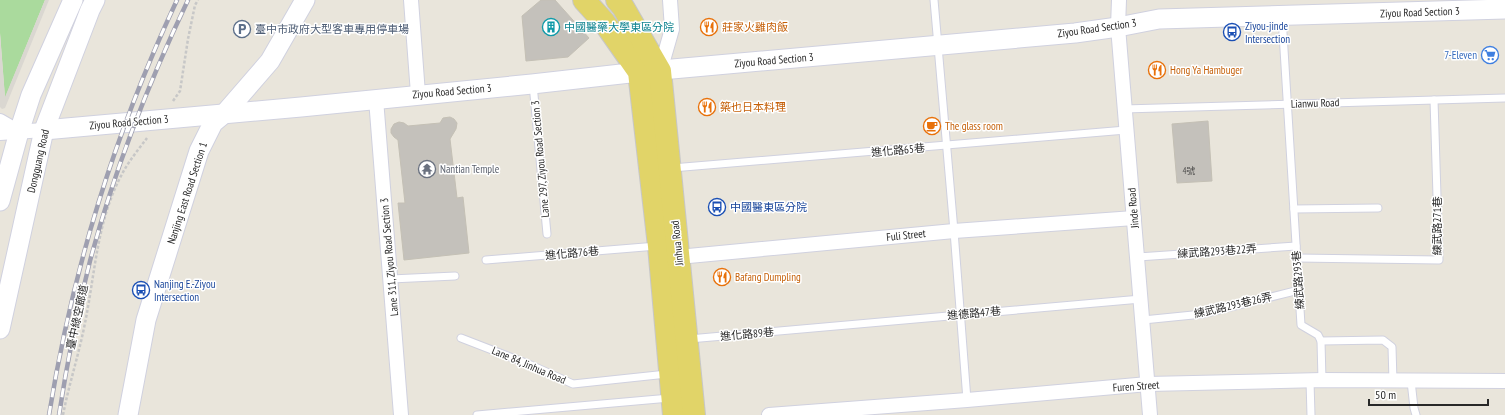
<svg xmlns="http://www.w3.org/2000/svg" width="1505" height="415" viewBox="0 0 1505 415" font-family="'PT Sans Narrow','Noto Sans TC',sans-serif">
	<rect width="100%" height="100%" fill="#e9e5db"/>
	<!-- green -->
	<polygon fill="#aada9d" points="0,0 45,0 5,98 0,33"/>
	<!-- plaza -->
	<polygon fill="#dad7d1" points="45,0 49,0 5,108 2,109 0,107 0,33 5,97"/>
	<!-- building -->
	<g fill="#c4c1bb" stroke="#c4c0b5">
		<polygon points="541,0 555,0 589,38 568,57 526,61 522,16"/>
		<polygon points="450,117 454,119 457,123 456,129 450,139 457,198 463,197 469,253 404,260 398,203 405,203 398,140 394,137 391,133 391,129 394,124 399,122 404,123 408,126 440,123 443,118"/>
		<polygon points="1208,121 1212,181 1177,183 1172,124"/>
	</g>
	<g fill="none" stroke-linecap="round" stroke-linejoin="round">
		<!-- lane casing -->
		<g stroke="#d0d1df" stroke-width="9">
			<g id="lane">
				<polyline points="934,0 954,231 967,400"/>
				<polyline points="1282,17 1301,325 1318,335 1321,341 1322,380"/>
				<polyline points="533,84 547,234"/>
				<polyline points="1124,109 1505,98"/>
				<polyline points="672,168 1126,130"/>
				<polyline points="1294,209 1378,208"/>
				<polyline points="1138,257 1296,246"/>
				<polyline points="1297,258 1439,260 1434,100"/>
				<polyline points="486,260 657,246"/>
				<polyline points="391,279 455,276"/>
				<polyline points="1143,320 1203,314 1299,290"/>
				<polyline points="461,338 531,365 573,384 667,374"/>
				<polyline points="689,339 1141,299"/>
				<polyline points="1321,341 1383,340 1392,347 1393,381"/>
				<polyline points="1310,381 1311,415"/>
				<polyline points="1411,381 1414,408 1416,415"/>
				<polyline points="477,415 670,398"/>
			</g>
		</g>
		<!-- street casing -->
		<g stroke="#d0d1df" stroke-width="16">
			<g id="street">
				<polyline points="411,0 418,94"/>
				<polyline points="1119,0 1118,27 1150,415"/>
				<polyline points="660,71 672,29 670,0"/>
				<polyline points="376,99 401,415"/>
				<polyline points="0,121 19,132"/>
				<polyline points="0,133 44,130"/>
				<polyline points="678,257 954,231 1134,218"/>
				<polyline points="769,415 967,400 1148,384 1322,380 1505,381"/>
			</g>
		</g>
		<!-- secondary casing -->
		<g stroke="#d0d1df" stroke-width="21">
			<g id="secondary">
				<polyline points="44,130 301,107 532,84 639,72 1075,33 1118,27 1159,19 1505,9"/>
				<polyline points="0,201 19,132 31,95 73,0"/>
				<polyline points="0,329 44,130 90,10 95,0"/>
				<polyline points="128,415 146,320 199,151 213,123 225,113 270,61 305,0"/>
			</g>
		</g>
		<!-- primary casing -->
		<g stroke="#c7c7c7" stroke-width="24">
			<g id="primary">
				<polyline points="584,0 604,22 639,72 659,246 674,415"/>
				<polyline points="617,0 623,7 660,71 694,415"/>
			</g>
		</g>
		<!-- path -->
		<g stroke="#c7c7c7" stroke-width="2.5" stroke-dasharray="3 2" stroke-linecap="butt">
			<polyline points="173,101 180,91 188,39 195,5 198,0"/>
			<path d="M63 415C69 384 79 354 85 323 95 274 97 221 121 176 128 162 138 150 147 138"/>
		</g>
		<!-- lane -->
		<use href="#lane" stroke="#fff" stroke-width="7"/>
		<!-- street -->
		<use href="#street" stroke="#fff" stroke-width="14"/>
		<!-- secondary -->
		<use href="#secondary" stroke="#fff" stroke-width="19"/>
		<!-- primary -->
		<use href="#primary" stroke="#e1d468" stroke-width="22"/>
		<!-- rail casing -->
		<g stroke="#9e9fb0" stroke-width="4.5">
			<g id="rail">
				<path d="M49 415C73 268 114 135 177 0"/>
				<path d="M59 415C67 363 77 312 90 261 114 171 148 84 188 0"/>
			</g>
		</g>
		<!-- rail -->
		<use href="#rail" stroke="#fff" stroke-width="3" stroke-dasharray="9" stroke-linecap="butt"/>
	</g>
	<!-- icons -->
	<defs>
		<g id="building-ring" transform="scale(0.9)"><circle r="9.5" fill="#fff" stroke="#0f9aa8" stroke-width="1.5"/><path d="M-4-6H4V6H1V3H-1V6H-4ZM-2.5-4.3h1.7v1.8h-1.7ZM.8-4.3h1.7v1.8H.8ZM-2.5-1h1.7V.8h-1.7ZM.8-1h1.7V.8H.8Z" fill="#0f9aa8"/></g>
		<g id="restaurant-ring" transform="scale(0.9)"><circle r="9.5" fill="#fff" stroke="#e8710a" stroke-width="1.5"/><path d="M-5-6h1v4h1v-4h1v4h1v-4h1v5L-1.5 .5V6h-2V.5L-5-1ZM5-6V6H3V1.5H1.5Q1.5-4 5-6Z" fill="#e8710a"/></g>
		<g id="parking-ring" transform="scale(0.9)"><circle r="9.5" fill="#fff" stroke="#5c6f8a" stroke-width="1.5"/><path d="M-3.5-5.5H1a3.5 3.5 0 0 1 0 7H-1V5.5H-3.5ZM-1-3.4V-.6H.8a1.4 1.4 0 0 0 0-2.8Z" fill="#5c6f8a"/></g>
		<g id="bus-ring" transform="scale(0.9)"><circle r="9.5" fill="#fff" stroke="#1a4fb4" stroke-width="1.5"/><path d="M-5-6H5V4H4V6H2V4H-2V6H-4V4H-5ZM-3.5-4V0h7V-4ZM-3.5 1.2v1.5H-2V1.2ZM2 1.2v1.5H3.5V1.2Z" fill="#1a4fb4"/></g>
		<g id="supermarket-ring" transform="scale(0.9)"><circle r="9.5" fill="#fff" stroke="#3f7fe0" stroke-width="1.5"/><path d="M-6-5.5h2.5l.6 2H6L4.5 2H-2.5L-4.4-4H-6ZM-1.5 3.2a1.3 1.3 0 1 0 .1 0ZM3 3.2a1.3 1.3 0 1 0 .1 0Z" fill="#3f7fe0"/></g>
		<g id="cafe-ring" transform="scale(0.9)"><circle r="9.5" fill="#fff" stroke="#e8710a" stroke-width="1.5"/><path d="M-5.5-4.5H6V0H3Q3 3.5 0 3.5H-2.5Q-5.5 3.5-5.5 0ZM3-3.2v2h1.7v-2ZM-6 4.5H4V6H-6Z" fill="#e8710a"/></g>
		<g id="temple-ring" transform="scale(0.9)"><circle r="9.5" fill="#fff" stroke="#6b7280" stroke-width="1.5"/><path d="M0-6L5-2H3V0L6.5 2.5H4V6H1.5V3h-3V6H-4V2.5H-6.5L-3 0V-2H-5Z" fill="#6b7280"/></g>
	</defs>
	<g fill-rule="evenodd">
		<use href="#building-ring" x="551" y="27"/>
		<use href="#restaurant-ring" x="709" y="27"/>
		<use href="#parking-ring" x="242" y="29"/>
		<use href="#bus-ring" x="1232" y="32"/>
		<use href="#supermarket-ring" x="1490" y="55"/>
		<use href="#restaurant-ring" x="1157" y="70"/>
		<use href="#restaurant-ring" x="707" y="107"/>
		<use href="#cafe-ring" x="932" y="126"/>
		<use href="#temple-ring" x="427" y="169"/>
		<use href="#bus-ring" x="717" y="207"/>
		<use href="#restaurant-ring" x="722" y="277"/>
		<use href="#bus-ring" x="141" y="290"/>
	</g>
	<g text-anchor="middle" stroke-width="3" stroke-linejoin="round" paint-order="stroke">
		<!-- number labels -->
		<g font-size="9" fill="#4f4e4d">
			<text x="1189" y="174">4號</text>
		</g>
		<!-- street labels -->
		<g font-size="11" fill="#282828" stroke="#fff">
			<text transform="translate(1420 12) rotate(-2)" y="4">Ziyou Road Section 3</text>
			<text transform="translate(1097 28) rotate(-8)" y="4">Ziyou Road Section 3</text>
			<text transform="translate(774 60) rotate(-5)" y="4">Ziyou Road Section 3</text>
			<text transform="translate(452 91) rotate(-5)" y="4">Ziyou Road Section 3</text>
			<text transform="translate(1315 103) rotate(-2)" y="4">Lianwu Road</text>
			<text transform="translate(129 122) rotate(-5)" y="4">Ziyou Road Section 3</text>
			<text transform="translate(898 150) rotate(-5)" y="4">進化路65巷</text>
			<text transform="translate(540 159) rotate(-95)" y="4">Lane 297, Ziyou Road Section 3</text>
			<text transform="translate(38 161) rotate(-77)" y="4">Dongguang Road</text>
			<text transform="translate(187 193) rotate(-72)" y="4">Nanjing East Road Section 1</text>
			<text transform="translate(1133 208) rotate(-95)" y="4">Jinde Road</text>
			<text transform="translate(1437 226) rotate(-90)" y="4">練武路271巷</text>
			<text transform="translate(906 235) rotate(-6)" y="4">Fuli Street</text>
			<text transform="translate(677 243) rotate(-96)" y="4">Jinhua Road</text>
			<text transform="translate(1217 251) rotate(-4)" y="4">練武路293巷22弄</text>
			<text transform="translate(572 253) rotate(-5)" y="4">進化路76巷</text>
			<text transform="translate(389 257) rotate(-95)" y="4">Lane 311, Ziyou Road Section 3</text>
			<text transform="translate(1298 280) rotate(-94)" y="4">練武路293巷</text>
			<text transform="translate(1233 305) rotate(-13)" y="4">練武路293巷26弄</text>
			<text transform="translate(974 313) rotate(-5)" y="4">進德路47巷</text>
			<text transform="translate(77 317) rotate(-78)" y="4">臺中綠空廊道</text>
			<text transform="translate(747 334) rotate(-5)" y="4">進化路89巷</text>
			<text transform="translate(529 365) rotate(23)" y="4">Lane 84, Jinhua Road</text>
			<text transform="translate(1136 386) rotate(-4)" y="4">Furen Street</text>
		</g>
		<!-- transit labels -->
		<g font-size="11" fill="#164399" stroke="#fff" text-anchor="start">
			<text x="1245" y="30">Ziyou-jinde<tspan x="1245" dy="13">Intersection</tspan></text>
			<text x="730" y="211">中國醫東區分院</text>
			<text x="154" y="288">Nanjing E.-Ziyou<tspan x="154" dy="13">Intersection</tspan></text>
		</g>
		<!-- culture labels -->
		<g font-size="11" fill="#0d838f" stroke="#fff" text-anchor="start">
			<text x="564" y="31">中國醫藥大學東區分院</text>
		</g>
		<!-- food labels -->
		<g font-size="11" fill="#c56008" stroke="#fff" text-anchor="start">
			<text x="722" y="31">莊家火雞肉飯</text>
			<text x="1170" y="74">Hong Ya Hambuger</text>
			<text x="720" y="111">築也日本料理</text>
			<text x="945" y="130">The glass room</text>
			<text x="735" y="281">Bafang Dumpling</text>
		</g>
		<!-- service labels -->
		<g font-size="11" fill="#4e5e75" stroke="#fff" text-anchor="start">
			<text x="255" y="33">臺中市政府大型客車專用停車場</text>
		</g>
		<!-- shop labels -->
		<g font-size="11" fill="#366cbe" stroke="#fff" text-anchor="end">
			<text x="1477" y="59">7-Eleven</text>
		</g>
		<!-- worship labels -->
		<g font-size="11" fill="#5b616d" stroke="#fff" text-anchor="start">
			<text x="440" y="173">Nantian Temple</text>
		</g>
	</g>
	<!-- scale -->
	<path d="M1369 399v6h119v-6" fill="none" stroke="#282828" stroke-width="2"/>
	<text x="1375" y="399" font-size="12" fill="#282828" stroke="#ffffff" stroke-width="3" paint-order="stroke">50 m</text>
</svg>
